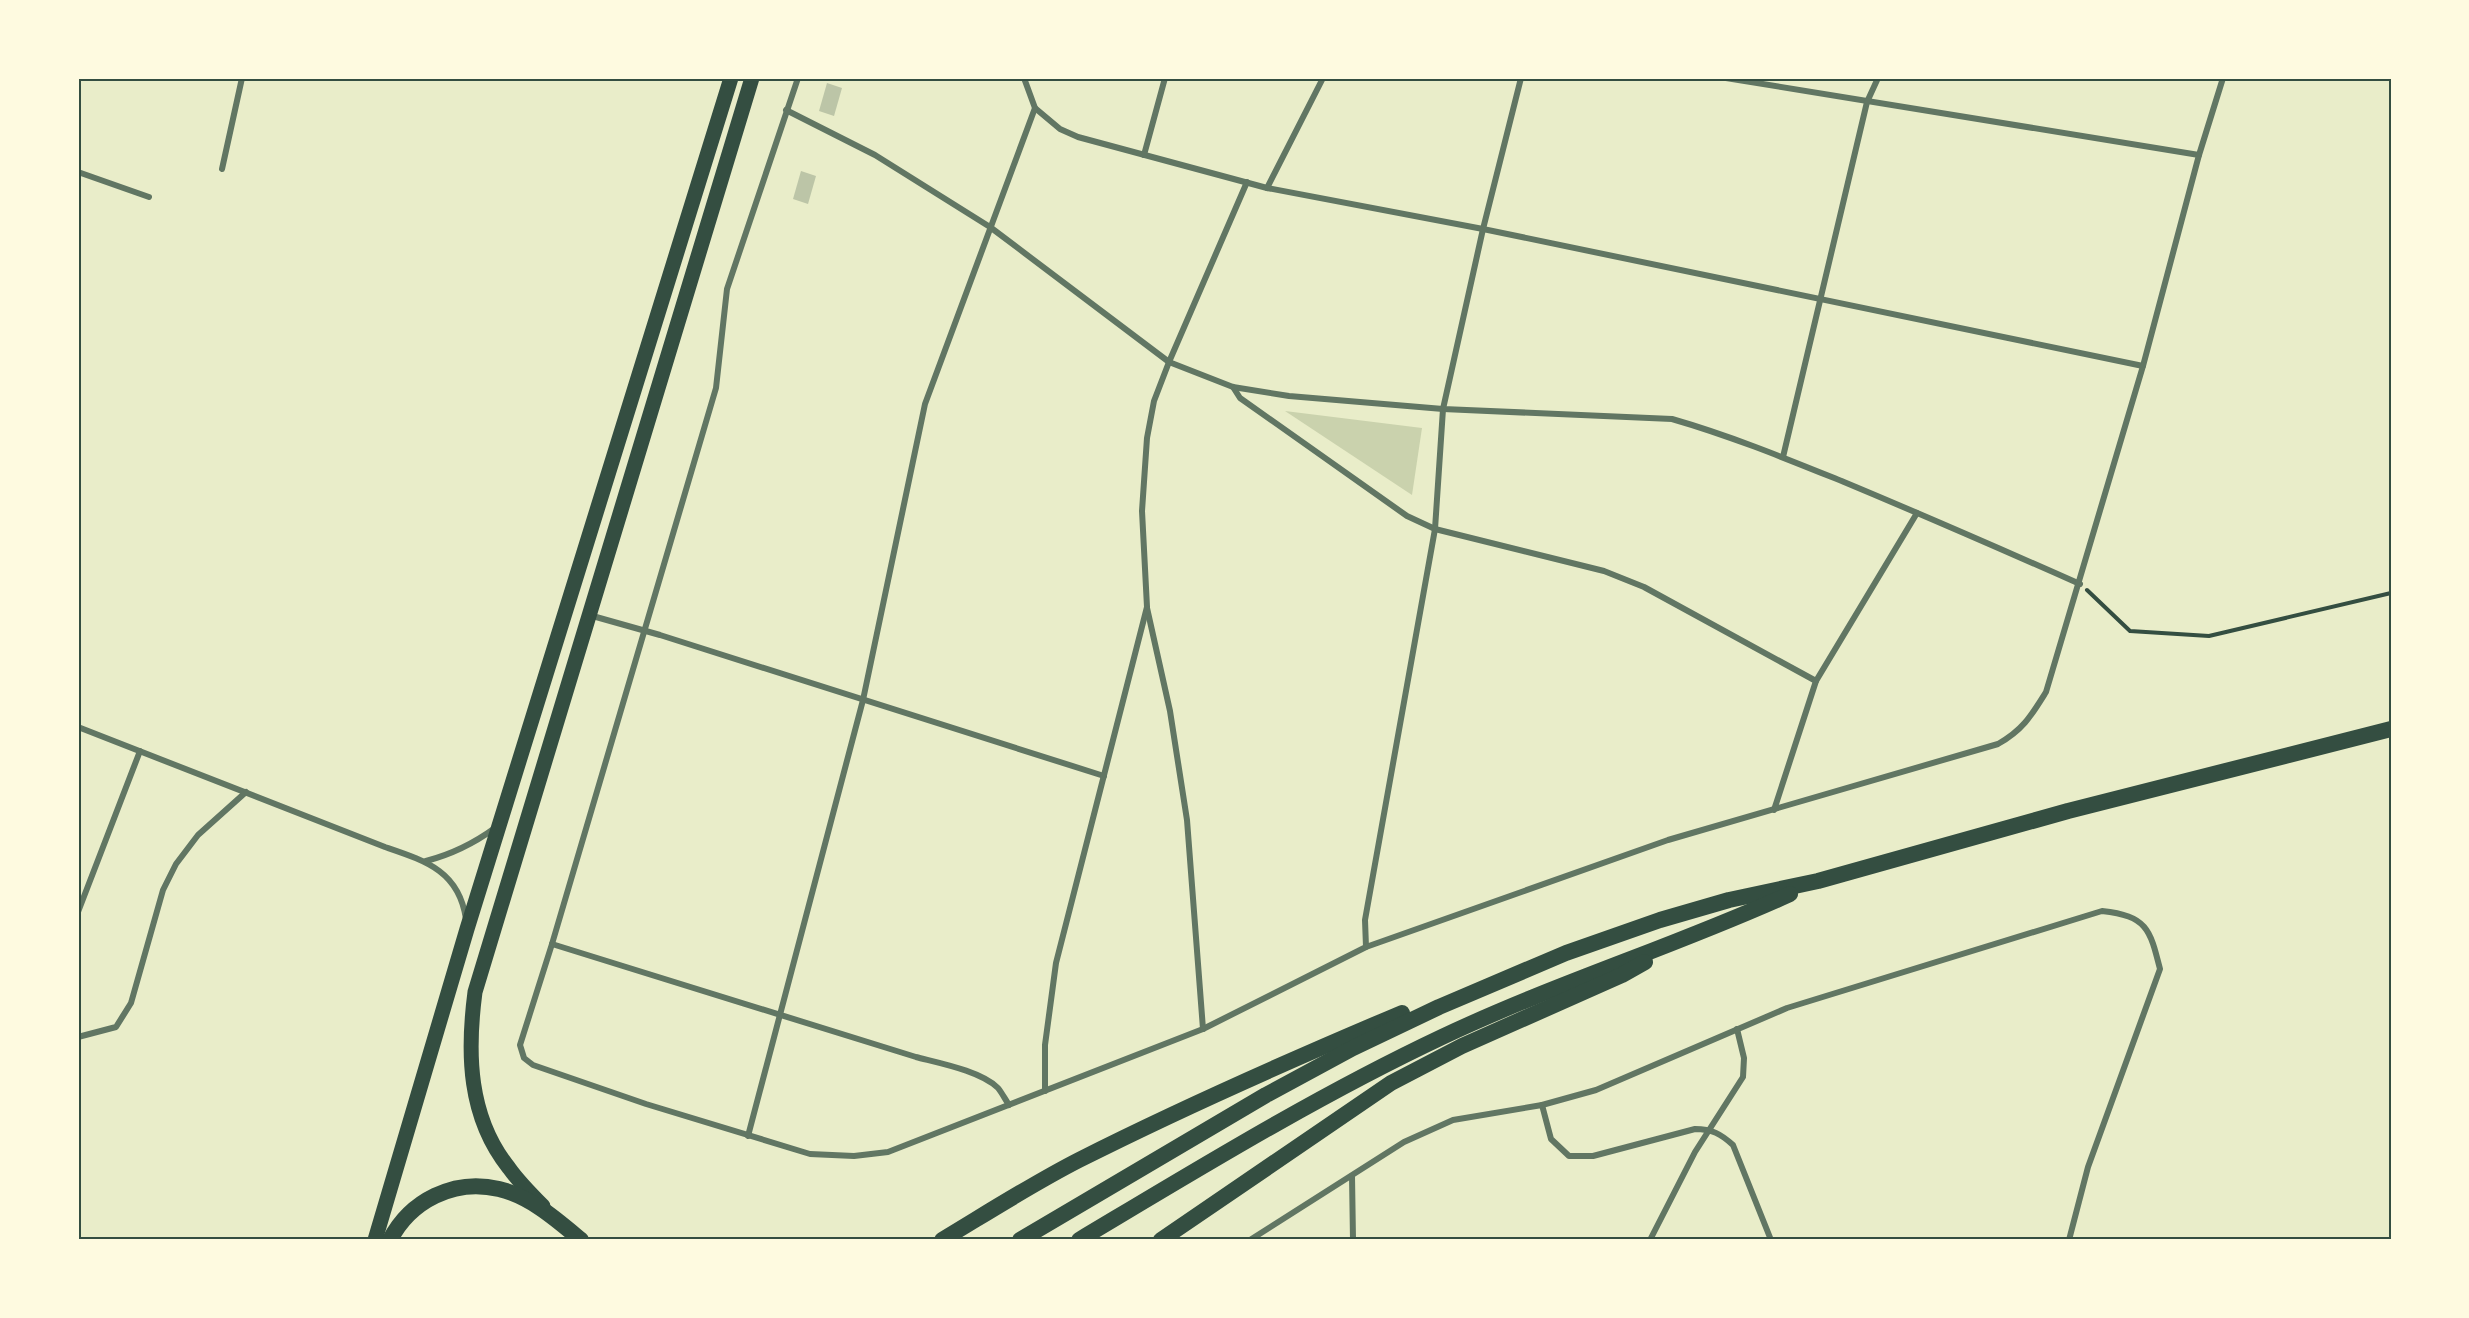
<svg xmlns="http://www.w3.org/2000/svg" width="2469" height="1318" viewBox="0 0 2469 1318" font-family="'IBM Plex Sans',sans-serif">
	<rect width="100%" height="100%" fill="#e9edc9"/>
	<!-- green -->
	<polygon fill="#cad2ad" points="1285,411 1422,428 1412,495"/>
	<!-- building -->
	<g fill="#bcc5a7">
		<polygon points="827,83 842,88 834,116 819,111"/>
		<polygon points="801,171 816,176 808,204 793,199"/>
	</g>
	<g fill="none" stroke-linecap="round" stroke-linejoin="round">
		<!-- path -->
		<polyline stroke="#344e41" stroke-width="4" points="2087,590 2130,631 2209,636 2391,593"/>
		<!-- minor -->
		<g stroke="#617663" stroke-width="6">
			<polyline points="798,78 727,289 716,388 552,944 520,1045 524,1058 533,1065 646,1104 810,1154 854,1156 888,1152 1203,1029 1366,947 1365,920 1435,529 1443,409 1483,229 1521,78"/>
			<polyline points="1024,78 1035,108 1060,129 1078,137 1267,188 1483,229 2143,366"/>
			<polyline points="1726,78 2199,155"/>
			<path d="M786 110 875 155 990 227 1169 362 1233 387 1289 396 1443 409 1672 419C1731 436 1787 459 1844 482 1923 515 2001 549 2080 584"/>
			<polyline points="1144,155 1165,78"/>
			<polyline points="222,169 242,78"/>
			<polyline points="78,172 149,197"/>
			<polyline points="1267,188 1323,78"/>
			<polyline points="1233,387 1240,398 1407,516 1435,529 1604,571 1644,587 1816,681"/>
			<polyline points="1783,457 1867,102 1878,78"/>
			<polyline points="1147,608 1170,711 1187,820 1203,1029"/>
			<polyline points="589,615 660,635 1104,776"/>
			<path d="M78 727 385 847C426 861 459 871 466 919"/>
			<polyline points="1774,810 1816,681 1917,513"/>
			<path d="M426 861C453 854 473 844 495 828"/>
			<polyline points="78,912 140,751"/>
			<path d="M552 944 916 1057C939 1063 981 1071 998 1088 1002 1093 1005 1099 1009 1105"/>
			<path d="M1366 947 1668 840 1998 744C2023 730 2031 716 2046 692L2143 366 2199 155 2223 78"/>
			<polyline points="78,1037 116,1027 131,1003 163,890 176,864 198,835 246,792"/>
			<polyline points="1045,1091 1045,1045 1056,963 1147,607 1142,511 1147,438 1154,401 1169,362 1247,182"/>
			<path d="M1542 1105 1551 1139 1569 1156H1593L1695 1129C1712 1129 1721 1134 1733 1145L1771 1240"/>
			<polyline points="748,1136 863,700 925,404 1035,108"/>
			<polyline points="1352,1176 1353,1240"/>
			<path d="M1250 1240 1404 1142 1453 1120 1542 1105 1596 1090 1787 1008 2102 911C2147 916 2150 929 2160 969L2088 1167 2069 1240"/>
			<polyline points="1650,1240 1695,1152 1743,1077 1744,1058 1737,1029"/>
		</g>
		<!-- primary -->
		<g stroke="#344e41" stroke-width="15">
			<path d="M543 1206C531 1194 519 1182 509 1168 468 1117 467 1053 475 992L752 78"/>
			<polyline points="375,1240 467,929 731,78"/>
		</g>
		<!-- trunk -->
		<g stroke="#344e41" stroke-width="16">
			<path d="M390 1240C410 1201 454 1178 499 1189 530 1196 557 1220 581 1240"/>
			<path d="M942 1240C987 1213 1032 1184 1079 1160 1184 1107 1293 1059 1402 1013"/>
			<polyline points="1020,1240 1266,1095 1353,1048 1439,1007 1566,953 1660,920 1729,900 1818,881 2068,811 2391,729"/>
			<path d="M1079 1240C1198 1169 1317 1096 1442 1037 1556 983 1676 946 1790 894"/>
			<polyline points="1161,1240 1391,1083 1462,1046 1622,975 1645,962"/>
		</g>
	</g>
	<!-- border -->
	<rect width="2469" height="1318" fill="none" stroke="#fefae0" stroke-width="159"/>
	<rect x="80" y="80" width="2310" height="1158" fill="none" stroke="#344e41" stroke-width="2"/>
</svg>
